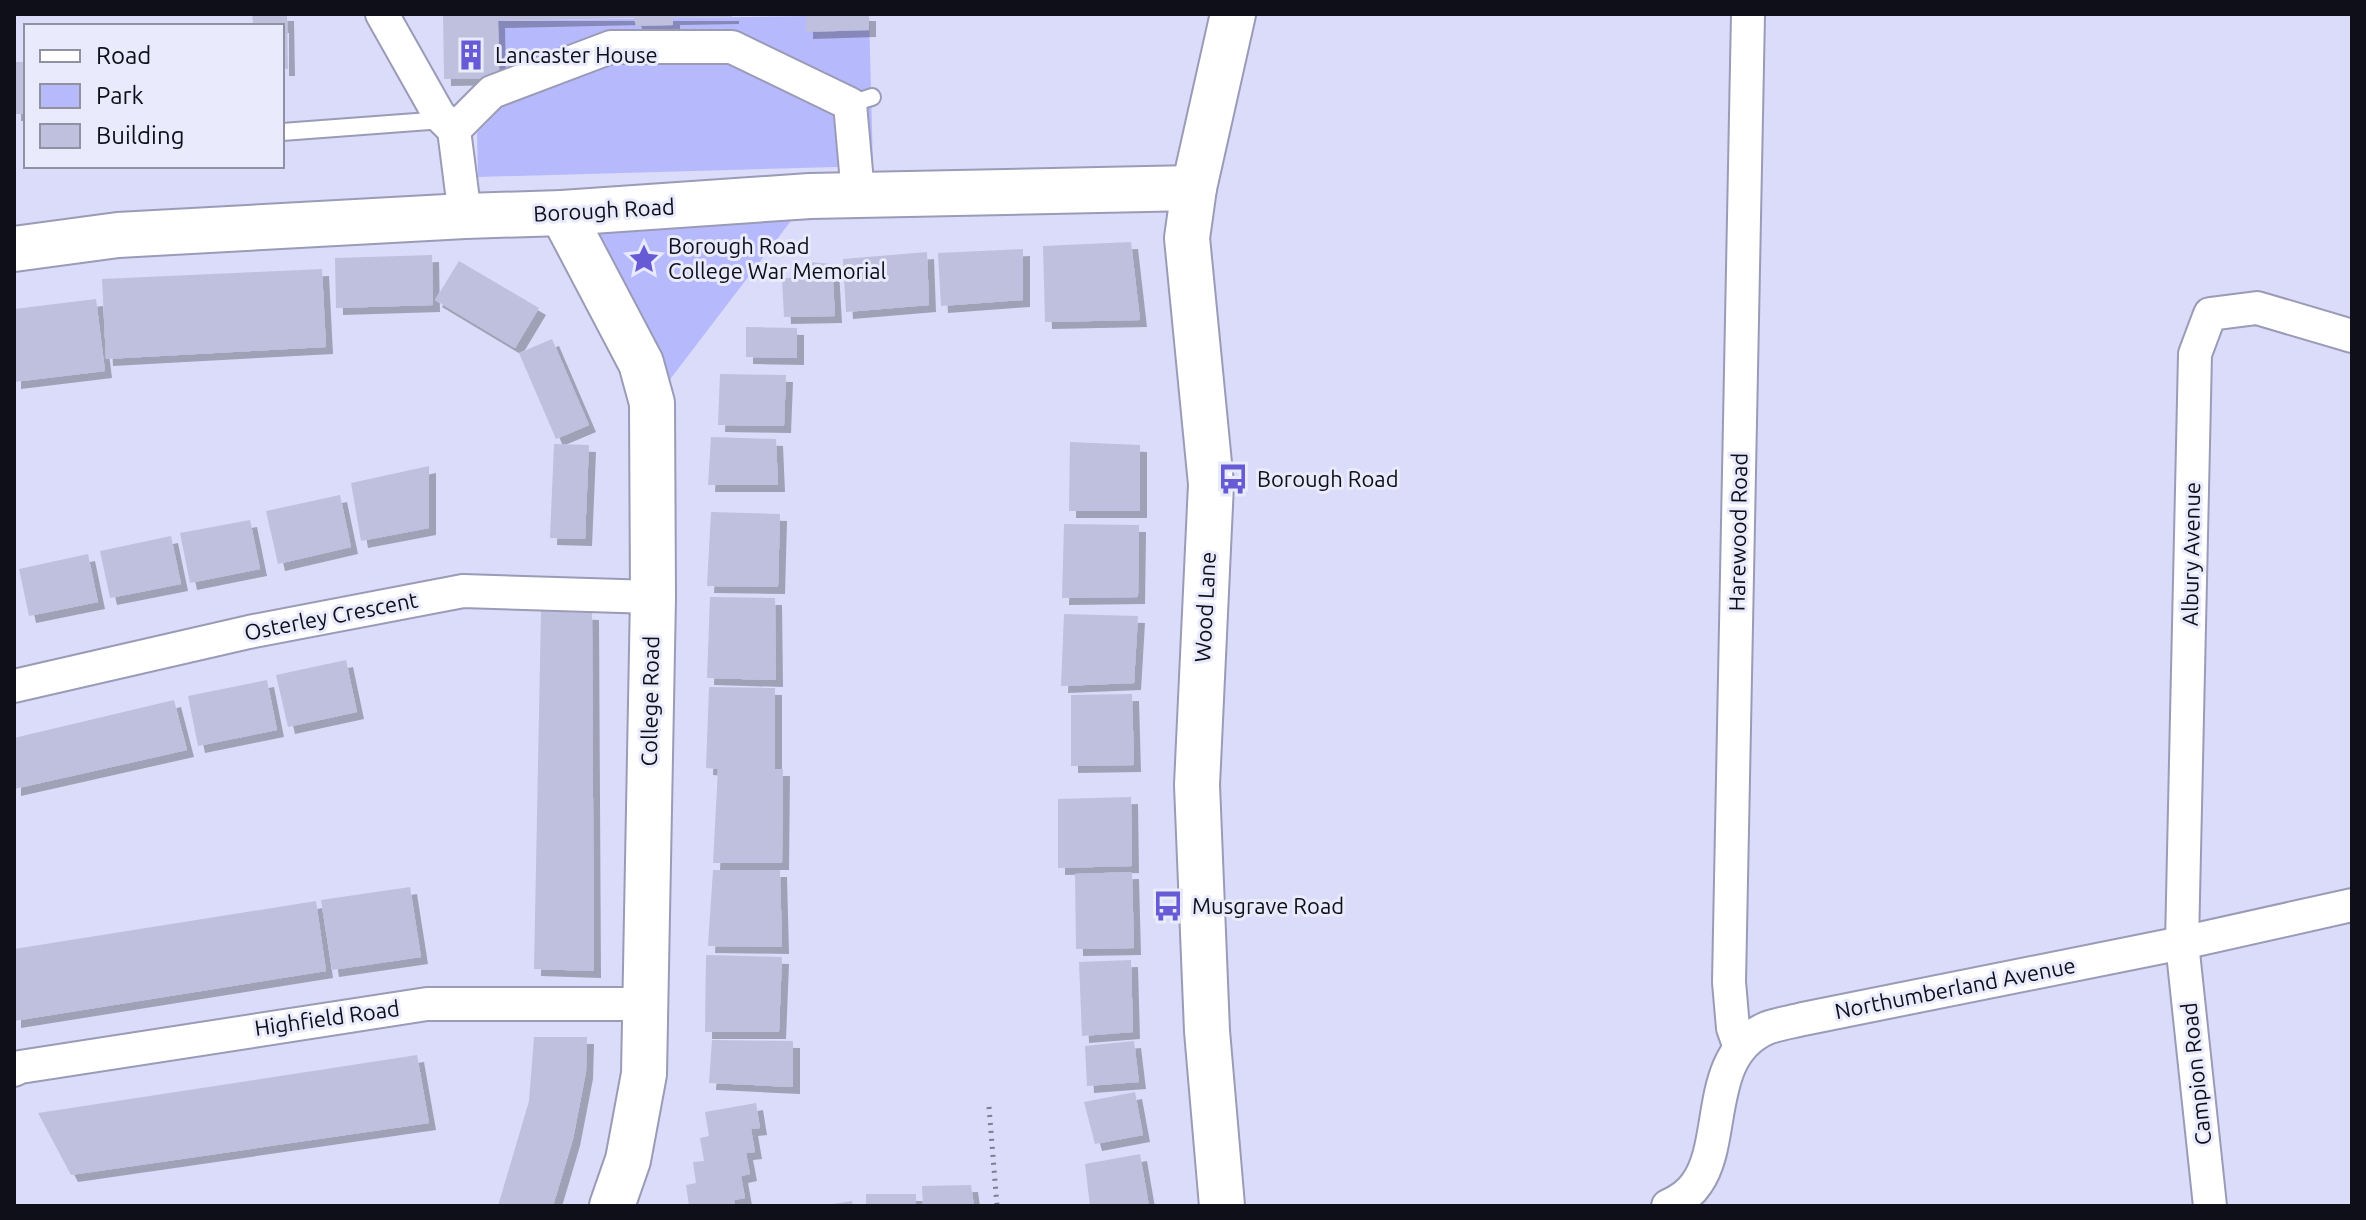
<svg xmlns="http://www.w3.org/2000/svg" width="2366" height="1220" viewBox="0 0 2366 1220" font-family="Ubuntu,sans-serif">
	<defs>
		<filter id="shadow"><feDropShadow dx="7" dy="7" stdDeviation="0" flood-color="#0004"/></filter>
	</defs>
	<rect width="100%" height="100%" fill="#dadcf9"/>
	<!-- green -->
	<g fill="#b7b9fd">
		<polygon points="869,15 873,166 478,177 477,133 502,107 498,21"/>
		<polygon points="810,196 652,403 562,213"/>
	</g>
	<!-- building -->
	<g fill="#bfc0dd" filter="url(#shadow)">
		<polygon points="252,14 287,14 288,69 282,69 282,26 189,26 188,23 253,23"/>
		<polygon points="443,14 732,14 732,17 673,18 673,25 636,26 634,18 498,21 499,78 444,79"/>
		<polygon points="806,14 869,14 869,30 806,32"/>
		<rect x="14" y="62" width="12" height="52"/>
		<polygon points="1131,242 1140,320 1045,322 1043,246"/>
		<polygon points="1023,249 1023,300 941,306 938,253"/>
		<polygon points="927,252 929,305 846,312 843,259"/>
		<polygon points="432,255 433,305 336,308 335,258"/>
		<polygon points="459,261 539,308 515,348 435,300"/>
		<polygon points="809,262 832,264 835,316 784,317 782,278 808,278"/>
		<polygon points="322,269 326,347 106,359 102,279"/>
		<polygon points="96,299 105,371 14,382 14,309"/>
		<polygon points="746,327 797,328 797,358 746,357"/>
		<polygon points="552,339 589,425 556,439 519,353"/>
		<polygon points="720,374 786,375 784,426 718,425"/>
		<polygon points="711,437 776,439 778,485 708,485"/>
		<polygon points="1070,442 1140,445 1140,511 1069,511"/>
		<polygon points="554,444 589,445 585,539 550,538"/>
		<polygon points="429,466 429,528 361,541 351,483"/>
		<polygon points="340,495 351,547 278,564 266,511"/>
		<polygon points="711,512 780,514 778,587 707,586"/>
		<polygon points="250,520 260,569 190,583 180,533"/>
		<polygon points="1064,524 1139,525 1138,597 1062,598"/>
		<polygon points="171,536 181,584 110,598 100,551"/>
		<polygon points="88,554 98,602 29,616 19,569"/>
		<polygon points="710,597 775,598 776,680 707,678"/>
		<polygon points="541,611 592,613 594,971 534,969"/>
		<polygon points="1064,614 1138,616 1134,683 1061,686"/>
		<polygon points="346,660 357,712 288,727 276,675"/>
		<polygon points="267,680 277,730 198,746 188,696"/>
		<polygon points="709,687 775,688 775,769 783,769 782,863 713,863 718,769 706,768"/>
		<polygon points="1132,694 1134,765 1071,766 1071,695"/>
		<polygon points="174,700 187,750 14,789 14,738"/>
		<polygon points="1131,797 1132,866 1058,868 1058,799"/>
		<polygon points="713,870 780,870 782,947 708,946"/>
		<polygon points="1132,872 1134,948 1076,949 1075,874"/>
		<polygon points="410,887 421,957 332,970 321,900"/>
		<polygon points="316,901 326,971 14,1021 14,949"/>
		<polygon points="706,955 782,957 779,1032 705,1032"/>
		<polygon points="1131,960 1133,1032 1082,1036 1079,962"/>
		<polygon points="534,1037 587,1037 586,1072 573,1139 553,1206 498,1206 529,1101"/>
		<polygon points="712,1040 793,1041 793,1087 709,1083"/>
		<polygon points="1134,1041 1139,1082 1087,1086 1085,1046"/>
		<polygon points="417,1055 429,1123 71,1175 38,1113"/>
		<polygon points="1135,1092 1143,1135 1095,1144 1084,1102"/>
		<polygon points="756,1103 760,1128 751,1129 755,1152 746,1153 750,1174 741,1176 745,1198 734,1200 735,1206 689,1206 686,1185 696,1183 693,1162 704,1161 700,1138 709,1136 705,1112"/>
		<polygon points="1140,1154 1149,1206 1090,1206 1085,1164"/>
		<polygon points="971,1185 974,1206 923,1206 922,1186"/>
		<rect x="866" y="1194" width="50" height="12"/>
		<polygon points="852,1201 853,1206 834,1206 833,1204"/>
	</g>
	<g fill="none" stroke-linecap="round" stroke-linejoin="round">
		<!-- lane casing -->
		<g stroke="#9a9bb7" stroke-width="20">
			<g id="lane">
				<polyline points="850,104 872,97"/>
				<polyline points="282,132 443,120"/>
			</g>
		</g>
		<!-- street casing -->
		<g stroke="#9a9bb7" stroke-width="36">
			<g id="street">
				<polyline points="382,14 439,115 454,130 465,216"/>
				<polyline points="454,130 492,92 611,47 732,47 850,104 858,194"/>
				<polyline points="14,686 249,632 463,591 653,597"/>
				<polyline points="1740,1048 1733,1028 1729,982 1748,14"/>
				<polyline points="14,1070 20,1067 427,1004 644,1004"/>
				<path d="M1668 1206C1679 1201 1690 1194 1697 1183 1727 1141 1704 1055 1767 1028 1778 1024 1791 1022 1803 1019L2182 943 2352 905"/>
				<polyline points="2210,1206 2182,943 2195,354 2210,314 2257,308 2352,336"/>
			</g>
		</g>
		<!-- secondary casing -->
		<g stroke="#9a9bb7" stroke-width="48">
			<g id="secondary">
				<polyline points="562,213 641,363 652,403 653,597 644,1074 628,1160 612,1206"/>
				<polyline points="14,249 118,235 465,216 562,213 810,196 1194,188"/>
				<polyline points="1222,1206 1207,1031 1197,785 1211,484 1187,238 1194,188 1233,14"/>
			</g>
		</g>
		<!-- path -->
		<polyline stroke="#7d7e92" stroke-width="5" stroke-dasharray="2 6" stroke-linecap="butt" points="989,1107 997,1206"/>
		<!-- lane -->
		<use href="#lane" stroke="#fff" stroke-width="16"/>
		<!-- street -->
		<use href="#street" stroke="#fff" stroke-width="32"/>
		<!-- secondary -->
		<use href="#secondary" stroke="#fff" stroke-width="44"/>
	</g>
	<!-- icons -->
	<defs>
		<g id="building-bare" transform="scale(2.4)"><path d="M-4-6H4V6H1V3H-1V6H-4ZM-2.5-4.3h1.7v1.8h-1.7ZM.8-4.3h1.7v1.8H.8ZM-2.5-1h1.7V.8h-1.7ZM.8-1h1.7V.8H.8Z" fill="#665bd4" stroke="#e9eafc" stroke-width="2.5" paint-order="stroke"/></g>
		<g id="sight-bare" transform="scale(2.4)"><path d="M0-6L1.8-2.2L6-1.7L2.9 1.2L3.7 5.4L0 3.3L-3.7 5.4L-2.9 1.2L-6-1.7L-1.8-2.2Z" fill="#665bd4" stroke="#e9eafc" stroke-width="2.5" paint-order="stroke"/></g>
		<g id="bus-bare" transform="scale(2.4)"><path d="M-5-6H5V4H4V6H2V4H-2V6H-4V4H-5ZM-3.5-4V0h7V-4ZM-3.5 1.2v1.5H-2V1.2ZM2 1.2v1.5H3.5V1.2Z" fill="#665bd4" stroke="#e9eafc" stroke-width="2.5" paint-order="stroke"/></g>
	</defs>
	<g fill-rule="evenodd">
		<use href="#building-bare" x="471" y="55"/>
		<use href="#sight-bare" x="644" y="259"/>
		<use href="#bus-bare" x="1233" y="479"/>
		<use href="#bus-bare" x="1168" y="906"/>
	</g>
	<g text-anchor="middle" stroke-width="6" stroke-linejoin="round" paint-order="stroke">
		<!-- poi labels -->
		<g font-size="22" fill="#0e0f18" stroke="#e9eafc" text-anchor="start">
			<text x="495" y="63">Lancaster House</text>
			<text x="668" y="254">Borough Road<tspan x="668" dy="25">College War Memorial</tspan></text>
			<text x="1257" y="487">Borough Road</text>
			<text x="1192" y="914">Musgrave Road</text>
		</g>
		<!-- street labels -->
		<g font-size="22" fill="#0e0f18" stroke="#e9eafc">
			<text transform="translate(604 210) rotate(-3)" y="8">Borough Road</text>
			<text transform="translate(1738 532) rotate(-89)" y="8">Harewood Road</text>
			<text transform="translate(2191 554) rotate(-89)" y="8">Albury Avenue</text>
			<text transform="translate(1205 607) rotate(-87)" y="8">Wood Lane</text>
			<text transform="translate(331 616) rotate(-11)" y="8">Osterley Crescent</text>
			<text transform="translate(650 701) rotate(-89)" y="8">College Road</text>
			<text transform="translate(1955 988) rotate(-11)" y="8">Northumberland Avenue</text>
			<text transform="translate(327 1018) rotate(-8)" y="8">Highfield Road</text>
			<text transform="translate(2196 1074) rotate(-96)" y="8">Campion Road</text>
		</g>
	</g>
	<!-- border -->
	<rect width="2366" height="1220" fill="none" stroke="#0e0f18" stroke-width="32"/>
	<!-- legend -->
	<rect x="24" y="24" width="260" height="144" fill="#e9eafc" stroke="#9192a1" stroke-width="2"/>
	<rect x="40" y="50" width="40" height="12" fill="#ffffff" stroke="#9192a1" stroke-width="2"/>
	<text x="96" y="64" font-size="24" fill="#0e0f18">Road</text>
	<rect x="40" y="84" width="40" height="24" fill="#b7b9fd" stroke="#9192a1" stroke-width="2"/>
	<text x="96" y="104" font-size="24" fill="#0e0f18">Park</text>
	<rect x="40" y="124" width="40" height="24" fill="#bfc0dd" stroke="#9192a1" stroke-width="2"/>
	<text x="96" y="144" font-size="24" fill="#0e0f18">Building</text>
</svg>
